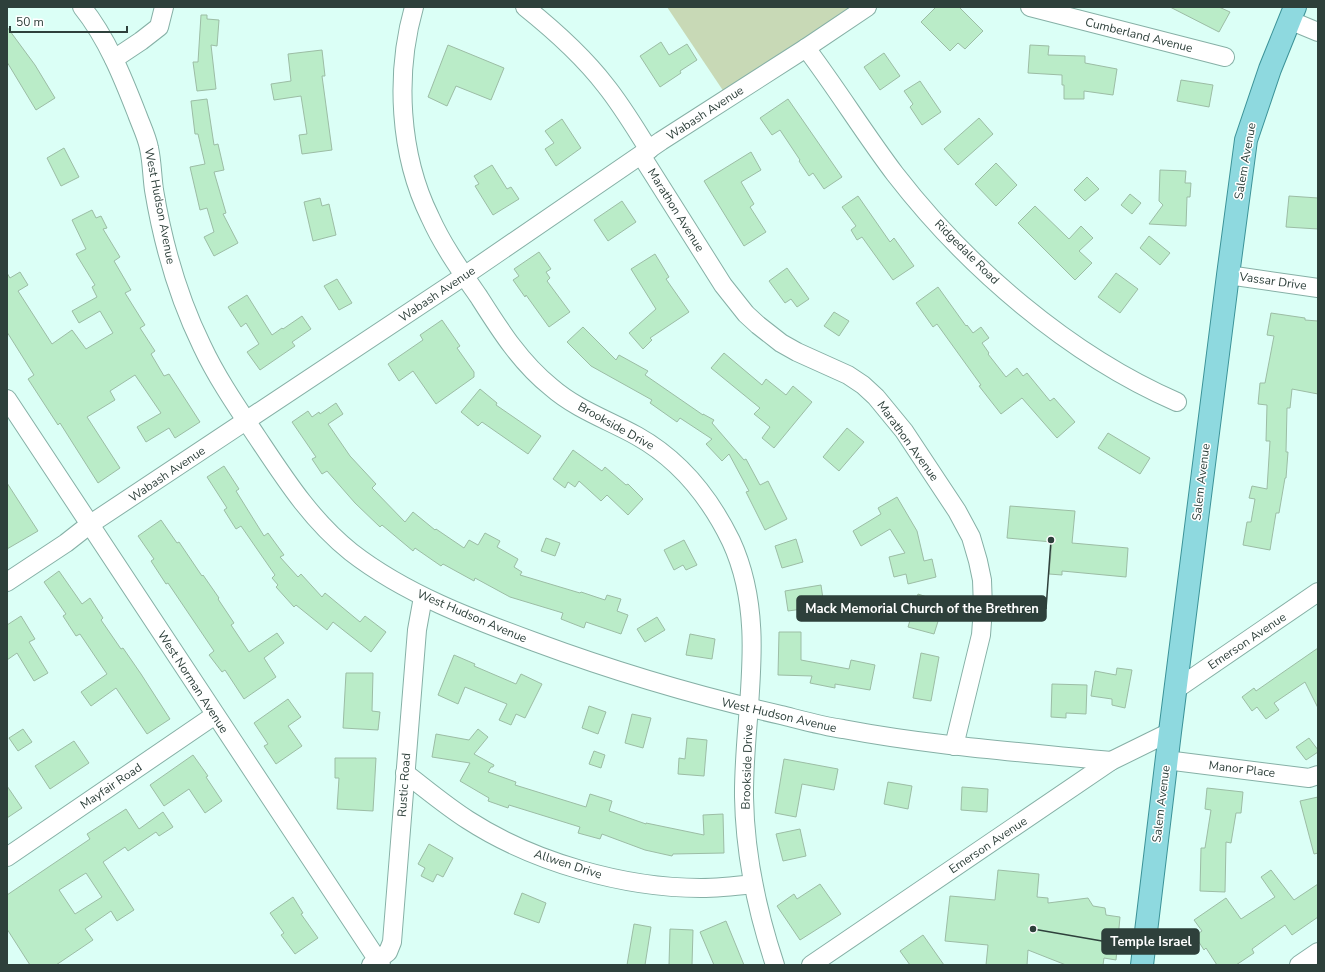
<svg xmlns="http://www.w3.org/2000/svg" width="1325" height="972" viewBox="0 0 1325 972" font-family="'Nunito Sans',sans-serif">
	<rect width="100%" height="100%" fill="#dbfff6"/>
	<!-- green -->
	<polygon fill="#c8d9b6" points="667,7 867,7 728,98"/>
	<!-- building -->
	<g fill="#baecc8" stroke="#9cbda5" fill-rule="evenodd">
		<polygon points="936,7 959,7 983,31 965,49 958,43 950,51 921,22"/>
		<polygon points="1170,7 1219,7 1230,12 1219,32"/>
		<polygon points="201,15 207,15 207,19 219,20 217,46 211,45 216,89 197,91 193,62 198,62"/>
		<polygon points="7,27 35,65 55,98 36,110 7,62"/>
		<polygon points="661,42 669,55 687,44 697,60 680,71 681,73 660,87 640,56"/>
		<polygon points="448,45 504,68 491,100 456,86 447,106 428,97"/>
		<polygon points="1030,45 1049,46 1048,55 1085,56 1085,63 1117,69 1113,95 1084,91 1084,99 1064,99 1064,85 1062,85 1062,75 1028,73"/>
		<polygon points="322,50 325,76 322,76 332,150 302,154 299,135 307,134 301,96 274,100 271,84 291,81 288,54"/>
		<polygon points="884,53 900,76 880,90 864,67"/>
		<polygon points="1181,80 1213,85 1209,107 1177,101"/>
		<polygon points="920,81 941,112 922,125 910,107 913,104 904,91"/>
		<polygon points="207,99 214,145 218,144 224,170 214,172 226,213 223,214 238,243 214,256 204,237 214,232 207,208 200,210 190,167 205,164 198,134 195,134 191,101"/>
		<polygon points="788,99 842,177 824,189 813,173 809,176 799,161 800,160 780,130 772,135 760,118"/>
		<polygon points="979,118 993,134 958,165 944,149"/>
		<polygon points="562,119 581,148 556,166 545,149 554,143 545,131"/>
		<polygon points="64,148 79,177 61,186 47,158"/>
		<polygon points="751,152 761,170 741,182 754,204 750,207 766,232 744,246 704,181"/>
		<polygon points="996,163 1017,185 996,206 975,184"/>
		<polygon points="492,165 507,189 511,187 519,199 493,215 475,186 479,184 474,176"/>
		<polygon points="1160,170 1186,171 1185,183 1191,183 1190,197 1187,197 1186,226 1149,224 1163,205 1159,201"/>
		<polygon points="1087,177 1099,189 1085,201 1074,190"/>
		<polygon points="1130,194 1141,203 1132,214 1121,205"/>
		<polygon points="858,196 890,242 894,238 914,266 893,280 862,237 857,240 851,230 856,226 842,207"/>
		<polygon points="1289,196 1318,198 1318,229 1286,227"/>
		<polygon points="320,198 322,206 329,204 336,235 313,241 304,202"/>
		<polygon points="622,201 636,222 608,241 594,220"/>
		<polygon points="1035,206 1069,239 1081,226 1093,238 1079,251 1092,263 1075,280 1018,223"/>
		<polygon points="92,210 96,218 101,216 107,228 103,229 120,257 114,261 131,290 125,293 145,325 140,328 155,351 151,354 164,376 169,374 200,422 175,438 169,428 146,442 137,427 161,413 135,375 110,391 115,400 87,417 120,468 98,483 60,423 58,425 28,379 34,375 7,332 7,273 10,278 20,272 28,285 18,291 52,344 72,330 86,349 113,333 100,311 79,323 72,311 97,297 92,287 95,285 76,254 86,249 72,220"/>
		<polygon points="1149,236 1170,253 1160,265 1140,248"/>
		<polygon points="539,252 551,269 546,272 550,278 547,281 570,312 549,327 526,295 525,297 513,280 519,276 514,269"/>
		<polygon points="655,254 669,277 666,279 689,312 650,338 652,340 643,349 629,333 656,309 631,269"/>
		<polygon points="787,268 809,299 797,307 791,299 785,303 769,281"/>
		<polygon points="1116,273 1138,289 1120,313 1098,297"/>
		<polygon points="337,279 352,303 339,310 324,286"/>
		<polygon points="938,287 966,326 967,325 973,333 981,327 989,338 982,343 989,353 988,354 1006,377 1017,368 1023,376 1027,373 1050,401 1054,398 1075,422 1057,438 1022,398 1001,414 979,386 981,385 937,324 933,327 916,303"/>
		<polygon points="247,295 272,335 282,328 283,329 302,316 311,329 292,342 295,346 260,370 247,352 259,344 246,323 241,327 228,307"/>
		<polygon points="834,312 849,321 839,336 824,326"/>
		<polygon points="1271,313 1305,318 1305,320 1318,321 1318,394 1292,389 1290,408 1287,408 1286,452 1288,452 1286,478 1285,478 1279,513 1276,513 1270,550 1243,545 1247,522 1251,522 1255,499 1249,498 1252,486 1267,489 1270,441 1266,441 1267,405 1258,404 1260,383 1265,383 1274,336 1267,335"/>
		<polygon points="442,320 460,346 457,348 474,372 474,377 436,404 413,371 399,381 388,364 423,340 420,335"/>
		<polygon points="583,327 616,360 619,355 648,371 645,375 703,415 703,414 714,420 712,423 744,460 746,459 760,485 768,481 787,519 765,530 746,492 749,491 729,454 722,461 706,444 712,439 680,418 677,422 650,403 652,400 591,366 567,342"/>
		<polygon points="724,353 762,385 766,379 786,395 793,386 812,402 774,448 762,438 770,427 754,414 760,408 711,368"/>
		<polygon points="480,389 497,403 496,405 541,436 528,454 482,422 478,426 461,412"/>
		<polygon points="336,403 343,414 328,424 350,456 376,484 372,488 405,522 413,512 435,530 436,529 464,548 469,540 478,545 485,533 500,541 497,547 518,559 514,567 522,572 520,575 580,593 581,592 605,600 607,595 621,599 617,611 628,615 621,634 586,622 584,628 561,619 563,613 510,597 475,578 474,581 443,564 441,566 415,548 413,551 382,525 380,527 355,503 327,471 322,474 312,459 316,457 292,422 308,411 312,417 319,412 320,414"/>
		<polygon points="847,428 864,442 839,471 823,457"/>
		<polygon points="1108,433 1150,458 1140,474 1098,448"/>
		<polygon points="573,450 602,471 605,467 626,485 628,484 643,499 628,515 607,495 601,501 579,481 575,487 568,482 565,488 553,479"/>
		<polygon points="224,466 239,489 236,491 264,536 268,533 284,555 280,557 298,577 301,574 322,597 325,593 360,622 365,616 386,632 371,652 333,622 327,630 296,605 294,607 276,587 278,585 272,578 275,575 241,526 236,529 224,510 227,508 207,477"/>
		<polygon points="7,483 38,531 7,549"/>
		<polygon points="897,497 917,531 924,561 932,559 936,577 908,584 906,574 894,577 889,557 905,553 890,529 861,546 853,531 881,514 878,508"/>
		<polygon points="1010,506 1075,511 1072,543 1128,548 1126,577 1062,571 1062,575 1049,574 1052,542 1007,538"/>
		<polygon points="161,520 177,543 179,542 202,576 203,575 219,598 218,599 234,623 231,625 249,652 277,633 284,643 264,658 276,677 244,699 225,670 222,672 209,655 214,651 168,583 166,584 151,561 154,559 138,536"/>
		<polygon points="546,538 560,543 555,556 541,551"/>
		<polygon points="796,539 803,562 782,568 775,546"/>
		<polygon points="684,540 697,565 686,570 683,565 674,570 664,550"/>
		<polygon points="59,571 82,604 90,598 103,618 101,620 121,649 123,648 141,674 170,719 147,734 116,688 91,706 81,692 107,674 80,634 76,636 63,616 66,614 44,582"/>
		<polygon points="821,585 824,606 788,611 785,591"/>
		<polygon points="918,594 936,600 932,613 940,615 934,634 908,627"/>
		<polygon points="21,616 35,639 29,642 48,673 34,681 17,653 7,660 7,625"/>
		<polygon points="657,617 665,630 645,642 637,629"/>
		<polygon points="779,632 801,632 801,660 849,669 851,660 875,665 870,690 835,684 835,688 810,683 812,676 778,675"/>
		<polygon points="690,634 715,639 712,659 686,655"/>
		<polygon points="1318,648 1318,708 1305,682 1274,703 1279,710 1266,719 1257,707 1252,711 1242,697 1254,688 1256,691"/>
		<polygon points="921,653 939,657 931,701 913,698"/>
		<polygon points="454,655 475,664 474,666 516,684 521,674 542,684 525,718 516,714 511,725 499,720 507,704 465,687 458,704 438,695"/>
		<polygon points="1117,668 1132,670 1125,708 1112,705 1112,699 1091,696 1095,671 1116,675"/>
		<polygon points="346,673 373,673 372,711 380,712 378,730 343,728"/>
		<polygon points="1052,684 1087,685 1086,714 1066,713 1066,718 1051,717"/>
		<polygon points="288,699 301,717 288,726 302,746 276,764 264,746 268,744 254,723"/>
		<polygon points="589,706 606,712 598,734 582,728"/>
		<polygon points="632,714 651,718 643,748 625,743"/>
		<polygon points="23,729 32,742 18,751 9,738"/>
		<polygon points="478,729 488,737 474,754 494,765 493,767 491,767 488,772 516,782 515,785 586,807 590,794 612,801 609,811 646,824 646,823 704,835 703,815 723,814 724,853 673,854 672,856 645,850 602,834 600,839 578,833 580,827 509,805 508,808 488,801 489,798 460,781 470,763 432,757 436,734 469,740"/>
		<polygon points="687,738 707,740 704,776 678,774 679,758 685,759"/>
		<polygon points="1309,738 1318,750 1318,752 1306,760 1296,747"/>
		<polygon points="74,741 89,763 50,789 35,766"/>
		<polygon points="594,751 605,755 601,768 589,764"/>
		<polygon points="193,755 208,776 206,777 222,801 205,813 189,789 164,806 150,785"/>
		<polygon points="335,758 376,758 373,811 337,809 339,778 335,778"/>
		<polygon points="784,759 838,769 834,790 802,784 796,817 775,813"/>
		<polygon points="888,782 912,786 908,809 884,804"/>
		<polygon points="7,786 22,808 7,818"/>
		<polygon points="962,787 988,789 987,812 961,810"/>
		<polygon points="1207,788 1243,792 1241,813 1236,813 1231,843 1226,842 1225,892 1200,891 1201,848 1205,848 1211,810 1205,809"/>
		<polygon points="1318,797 1318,853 1314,854 1300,801"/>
		<path d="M126 809 139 829 163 812 173 827 159 836 156 832 128 851 125 847 103 862 134 910 117 921 111 911 85 929 93 940 56 965H30L7 929V895L90 839 87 834ZM86 873 102 897 75 914 59 890Z"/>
		<polygon points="800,829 806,856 783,861 776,834"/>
		<polygon points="429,844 453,858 443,877 437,874 433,882 421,876 425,868 418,864"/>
		<polygon points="998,870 1039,874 1037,897 1048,898 1048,903 1088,898 1093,906 1105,908 1106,915 1120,917 1116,960 1104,958 1103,965 1066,965 1028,950 1027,965 986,965 988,945 945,941 950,896 995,900"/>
		<polygon points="1271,870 1294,900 1318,884 1318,917 1292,935 1285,925 1252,949 1254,953 1236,965 1217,965 1206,948 1204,950 1195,936 1202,931 1194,920 1226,898 1241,919 1275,897 1261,877"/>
		<polygon points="820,884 841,914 800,940 777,906 794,894 797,899"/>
		<polygon points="522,893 546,903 539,923 514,914"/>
		<polygon points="293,897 303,913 301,914 318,938 295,954 281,935 284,933 270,913"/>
		<polygon points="726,921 744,965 714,965 700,932"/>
		<polygon points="634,924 651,927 645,965 627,965"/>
		<polygon points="670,929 693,930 692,965 669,965"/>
		<polygon points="923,935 944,965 910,965 900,951"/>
	</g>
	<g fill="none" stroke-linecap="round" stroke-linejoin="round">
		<!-- minor casing -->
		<g stroke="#86b0a6" stroke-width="20">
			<g id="minor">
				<path d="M82 7C107 38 123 78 137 114 141 125 147 137 149 148 152 161 152 176 154 190 163 244 178 297 202 346 217 378 237 407 257 437 285 479 311 520 351 552 405 594 472 619 535 642 616 672 697 696 781 715 801 720 822 726 843 729 932 746 1022 752 1111 761"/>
				<path d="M414 7C395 74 399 154 430 217 443 246 461 271 479 297 500 330 520 362 551 387 576 409 608 420 637 436 680 460 710 498 731 541 769 623 743 712 744 797 745 855 757 911 775 965"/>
				<path d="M525 7C555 31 583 56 606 86 622 106 635 128 649 150"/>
				<polyline points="1030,7 1225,57"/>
				<polyline points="1289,20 1318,32"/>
				<path d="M806 48C837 89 864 133 895 174 967 267 1069 355 1177 402"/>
				<polyline points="114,59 141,41 159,27 164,7"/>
				<polyline points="641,155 723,285 746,314 758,325 781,343 797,352 848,375 863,385 876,397 904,431 957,511 971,537 978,561 982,580 983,608 981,635 954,746"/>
				<polyline points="1228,275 1318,288"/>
				<polyline points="7,399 381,965"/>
				<polyline points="7,582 66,543 89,525 464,276 661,141 806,48 867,7"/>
				<polyline points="1175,690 1318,592"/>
				<polyline points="1166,760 1309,778 1318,775"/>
				<path d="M405 773C426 789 446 806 468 820 533 862 624 888 701 888 718 888 736 886 753 884"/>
				<polyline points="7,857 215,715"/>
				<polyline points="371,965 388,952 392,942 417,630 423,597"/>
				<polyline points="811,965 1111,761 1170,732"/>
				<polyline points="1299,965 1318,952"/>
			</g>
		</g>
		<!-- major casing -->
		<g stroke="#3c9398" stroke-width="24">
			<polyline id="major" points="1142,965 1170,732 1228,275 1246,140 1270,69 1295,7"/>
		</g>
		<!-- minor -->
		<use href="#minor" stroke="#fff" stroke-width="18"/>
		<!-- major -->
		<use href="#major" stroke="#8ed9df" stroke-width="22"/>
	</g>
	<g text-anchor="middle" stroke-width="3" stroke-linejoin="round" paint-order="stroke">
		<!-- street labels -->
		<g font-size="12" fill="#2e403b" stroke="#fff">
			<text transform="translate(1139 35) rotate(14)" y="4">Cumberland Avenue</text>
			<text transform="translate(705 113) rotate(-33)" y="4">Wabash Avenue</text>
			<text transform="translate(1245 161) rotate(-80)" y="4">Salem Avenue</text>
			<text transform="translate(160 206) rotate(79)" y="4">West Hudson Avenue</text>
			<text transform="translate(676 210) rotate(58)" y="4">Marathon Avenue</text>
			<text transform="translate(967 252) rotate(45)" y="4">Ridgedale Road</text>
			<text transform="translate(1273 281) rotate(8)" y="4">Vassar Drive</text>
			<text transform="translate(437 294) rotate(-34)" y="4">Wabash Avenue</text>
			<text transform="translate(616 426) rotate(29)" y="4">Brookside Drive</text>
			<text transform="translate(908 441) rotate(54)" y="4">Marathon Avenue</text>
			<text transform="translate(167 474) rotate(-34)" y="4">Wabash Avenue</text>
			<text transform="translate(1201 482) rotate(-83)" y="4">Salem Avenue</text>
			<text transform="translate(472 616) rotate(23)" y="4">West Hudson Avenue</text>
			<text transform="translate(1247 641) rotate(-34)" y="4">Emerson Avenue</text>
			<text transform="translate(193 682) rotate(57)" y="4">West Norman Avenue</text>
			<text transform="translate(779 715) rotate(13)" y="4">West Hudson Avenue</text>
			<text transform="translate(747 767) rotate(-88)" y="4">Brookside Drive</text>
			<text transform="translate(1242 769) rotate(7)" y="4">Manor Place</text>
			<text transform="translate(404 785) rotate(-86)" y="4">Rustic Road</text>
			<text transform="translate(111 786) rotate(-34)" y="4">Mayfair Road</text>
			<text transform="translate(1161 804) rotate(-83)" y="4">Salem Avenue</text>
			<text transform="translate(988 845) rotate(-34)" y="4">Emerson Avenue</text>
			<text transform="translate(568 864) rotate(18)" y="4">Allwen Drive</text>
		</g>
	</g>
	<!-- callouts -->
	<path fill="none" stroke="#2e403b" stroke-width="1.5" d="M1051 540L1046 609M1033 929L1102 941"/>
	<g fill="#2e403b" stroke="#fff" stroke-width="1.5">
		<circle cx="1051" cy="540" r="4"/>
		<circle cx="1033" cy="929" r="4"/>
	</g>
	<g fill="#2e403b" stroke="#2e403b" stroke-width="1.5">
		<rect x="797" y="596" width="249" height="25" rx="4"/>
		<rect x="1102" y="929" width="97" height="25" rx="4"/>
	</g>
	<g font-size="13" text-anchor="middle" font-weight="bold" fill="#fff">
		<text x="922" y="613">Mack Memorial Church of the Brethren</text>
		<text x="1151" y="946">Temple Israel</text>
	</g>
	<!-- border -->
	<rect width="1325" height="972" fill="none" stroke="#2e403b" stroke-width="16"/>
	<!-- scale -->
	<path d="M10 26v6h117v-6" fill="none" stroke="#2e403b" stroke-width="2"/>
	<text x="16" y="26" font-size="12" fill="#2e403b" stroke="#ffffff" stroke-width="3" paint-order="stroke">50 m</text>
</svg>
